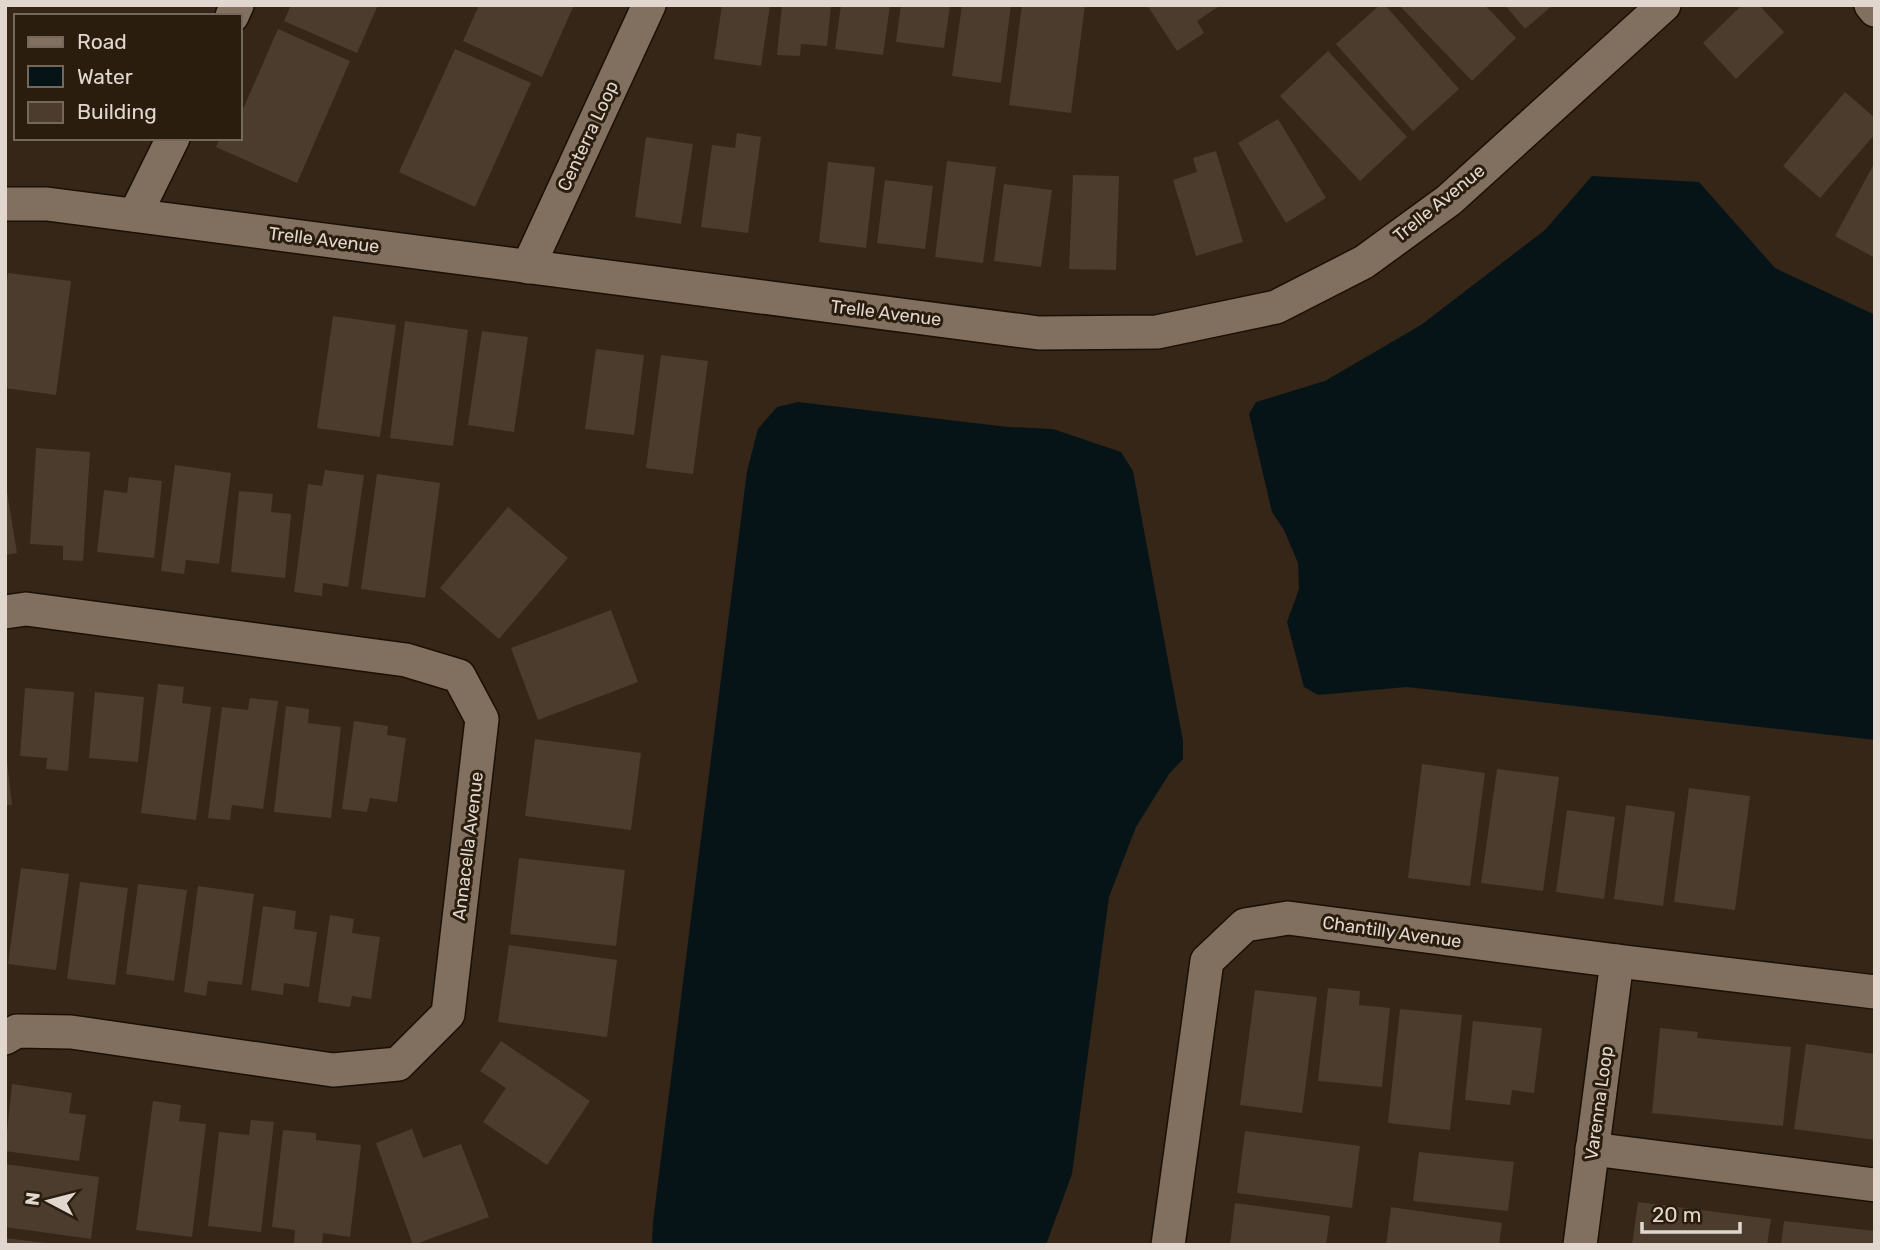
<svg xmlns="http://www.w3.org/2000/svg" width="1880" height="1250" viewBox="0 0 1880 1250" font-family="Rubik,sans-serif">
	<rect width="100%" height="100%" fill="#352618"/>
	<!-- water -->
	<g fill="#071417">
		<polygon points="1592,176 1699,182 1775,268 1875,315 1875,740 1407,687 1318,695 1304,687 1287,622 1299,589 1298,563 1284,530 1272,512 1249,414 1256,402 1325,381 1421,325 1545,230"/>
		<polygon points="798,402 1008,427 1053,429 1121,452 1133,471 1183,741 1183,759 1169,774 1136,827 1109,897 1072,1174 1046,1245 652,1245 653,1222 747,471 758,429 777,407"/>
	</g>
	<!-- building -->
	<g fill="#4c3c2d">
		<polygon points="291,5 378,5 357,53 284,21"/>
		<polygon points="479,5 574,5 542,77 463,41"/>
		<polygon points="722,5 770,5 761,66 714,59"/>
		<polygon points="782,5 831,5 827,46 801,44 800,56 777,55"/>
		<polygon points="841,5 890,5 883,55 835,49"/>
		<polygon points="901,5 950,5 944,48 896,42"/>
		<polygon points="962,5 1011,5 1001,83 952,76"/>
		<polygon points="1022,5 1085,5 1071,113 1009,105"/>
		<polygon points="1147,5 1221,5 1197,21 1204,33 1177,51"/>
		<polygon points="1380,5 1385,5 1459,89 1413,131 1336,44"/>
		<polygon points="1399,5 1485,5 1516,38 1472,81"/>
		<polygon points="1505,5 1553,5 1525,29"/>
		<polygon points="1742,5 1759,5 1784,32 1736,79 1703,43"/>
		<polygon points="278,29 350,61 297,183 216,147 220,138 240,138 240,116"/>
		<polygon points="455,49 531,83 475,207 399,172"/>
		<polygon points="1328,51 1407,137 1360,181 1280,96"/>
		<polygon points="1845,92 1875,118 1875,134 1820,198 1783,166"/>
		<polygon points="1278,119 1326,198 1286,223 1238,143"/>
		<polygon points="737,133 761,137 748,233 701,227 712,145 735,148"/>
		<polygon points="646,137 693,144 681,224 635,217"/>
		<polygon points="1216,151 1243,242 1196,256 1173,180 1197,172 1193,158"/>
		<polygon points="947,161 996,167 983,263 935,257"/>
		<polygon points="828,162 875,167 866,248 819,242"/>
		<polygon points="1875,162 1875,258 1835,236"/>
		<polygon points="1073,175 1119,176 1116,270 1069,269"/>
		<polygon points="885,180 933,186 925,249 877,243"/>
		<polygon points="1004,184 1052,190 1041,267 994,261"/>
		<polygon points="8,273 71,281 56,395 5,388 5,296"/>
		<polygon points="333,316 396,325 380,437 317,428"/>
		<polygon points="405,321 468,330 453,446 390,438"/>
		<polygon points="482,331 528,337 514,432 468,425"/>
		<polygon points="596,349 644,355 634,435 585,429"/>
		<polygon points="661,355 708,361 693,474 646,468"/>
		<polygon points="36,448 90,452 83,561 63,560 63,546 30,544"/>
		<polygon points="175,465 231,473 219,564 186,560 184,574 161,571"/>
		<polygon points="325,470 364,475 348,587 323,583 322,596 294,592 308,484 322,486"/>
		<polygon points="377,474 440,483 425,598 361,589"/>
		<polygon points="129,477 162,481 154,558 97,552 104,490 127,493"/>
		<polygon points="5,479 17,553 5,555"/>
		<polygon points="239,491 273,494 271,512 291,514 285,578 231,572"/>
		<polygon points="508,507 568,558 499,639 440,588"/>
		<polygon points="611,610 638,682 538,720 511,648"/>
		<polygon points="158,684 184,687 182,703 211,707 196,820 141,813"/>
		<polygon points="25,688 74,692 68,771 46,769 47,758 20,756"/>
		<polygon points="95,692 144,697 138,762 89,758"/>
		<polygon points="250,698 278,701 263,809 232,805 230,820 208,818 222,707 248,710"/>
		<polygon points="286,706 309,709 308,723 341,727 331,818 274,812"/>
		<polygon points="354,721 388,726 387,735 406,738 397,802 370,798 367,812 342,809"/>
		<polygon points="535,739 641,753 631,830 525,816"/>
		<polygon points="5,761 7,761 12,805 5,805"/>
		<polygon points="1422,764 1485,773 1470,886 1408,878"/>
		<polygon points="1497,769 1559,777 1543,891 1481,883"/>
		<polygon points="1689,788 1750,796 1735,910 1674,902"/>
		<polygon points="1626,805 1675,812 1663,906 1614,899"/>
		<polygon points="1567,810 1615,817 1604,899 1556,892"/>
		<polygon points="519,858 625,870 616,946 510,934"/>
		<polygon points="21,868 69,874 56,970 8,964"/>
		<polygon points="80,882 128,888 115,985 67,979"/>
		<polygon points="138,884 187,890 174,981 126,974"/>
		<polygon points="198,886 254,894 242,985 208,981 206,996 184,992"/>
		<polygon points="263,906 296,911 294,929 317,932 309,987 284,983 283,995 251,990"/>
		<polygon points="330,915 354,919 352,933 380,937 371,999 352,996 350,1007 318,1002"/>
		<polygon points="509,945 617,960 607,1037 498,1022"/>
		<polygon points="1328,988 1360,991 1359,1005 1390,1008 1382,1087 1318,1081"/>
		<polygon points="1255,990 1317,997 1302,1113 1240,1105"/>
		<polygon points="1400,1009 1462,1015 1450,1130 1388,1123"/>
		<polygon points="1473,1021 1542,1028 1534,1093 1512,1090 1510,1105 1465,1100"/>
		<polygon points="1660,1028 1698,1032 1697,1038 1791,1047 1783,1126 1652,1113"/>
		<polygon points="501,1041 590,1101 547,1165 483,1122 506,1088 480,1071"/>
		<polygon points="1806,1044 1875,1054 1875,1140 1794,1129"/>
		<polygon points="12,1084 72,1093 69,1113 86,1115 79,1161 5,1151"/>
		<polygon points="153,1101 181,1105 179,1121 206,1124 192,1237 136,1230"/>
		<polygon points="251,1120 274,1122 261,1232 208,1226 219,1132 249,1135"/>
		<polygon points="412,1129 423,1158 461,1144 489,1217 413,1245 376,1143"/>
		<polygon points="283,1130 316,1133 316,1140 361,1145 350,1237 323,1233 322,1245 294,1245 295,1230 272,1227"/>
		<polygon points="1245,1131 1360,1146 1352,1208 1237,1193"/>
		<polygon points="1419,1152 1514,1162 1508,1211 1413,1201"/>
		<polygon points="5,1164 99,1177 91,1239 5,1227"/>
		<polygon points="1638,1202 1771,1219 1767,1245 1632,1245"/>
		<polygon points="1235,1203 1330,1216 1326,1245 1230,1245"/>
		<polygon points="1391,1207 1502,1223 1499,1245 1386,1245"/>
		<polygon points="1784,1221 1875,1231 1875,1245 1781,1245"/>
		<polygon points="5,1238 46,1243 46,1245 5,1245"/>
	</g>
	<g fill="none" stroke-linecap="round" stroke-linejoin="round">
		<!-- minor casing -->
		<g stroke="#1c0f03" stroke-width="36">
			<g id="minor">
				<polyline points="1871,5 1875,10"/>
				<polyline points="232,16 237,5"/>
				<polyline points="5,204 47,204 1039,333 1157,332 1276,307 1364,262 1449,200 1664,5"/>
				<polyline points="135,215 173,138"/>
				<polyline points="528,267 649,5"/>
				<polyline points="5,612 26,609 406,660 459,676 482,719 448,1014 398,1064 333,1070 71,1032 17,1031 5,1038"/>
				<polyline points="1592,1149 1875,1185"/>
				<polyline points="1168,1245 1207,961 1245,925 1288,918 1617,961 1875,992"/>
				<polyline points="1580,1245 1617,961"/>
			</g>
		</g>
		<!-- minor -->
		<use href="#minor" stroke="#81705f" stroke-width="33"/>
	</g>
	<g text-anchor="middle" stroke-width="6" stroke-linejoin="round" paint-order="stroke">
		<!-- street labels -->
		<g font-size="18" fill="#e1d7ce" stroke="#2b1d0e">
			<text transform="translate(588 136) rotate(-65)" y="6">Centerra Loop</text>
			<text transform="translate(1439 203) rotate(-39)" y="6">Trelle Avenue</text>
			<text transform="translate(324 240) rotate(7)" y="6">Trelle Avenue</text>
			<text transform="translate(886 313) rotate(7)" y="6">Trelle Avenue</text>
			<text transform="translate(468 846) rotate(-83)" y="6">Annacella Avenue</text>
			<text transform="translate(1392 932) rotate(8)" y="6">Chantilly Avenue</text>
			<text transform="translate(1599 1103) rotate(-82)" y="6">Varenna Loop</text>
		</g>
	</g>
	<!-- border -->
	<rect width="1880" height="1250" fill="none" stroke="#e1d7ce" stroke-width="14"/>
	<!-- legend -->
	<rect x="14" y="14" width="228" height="126" fill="#2b1d0e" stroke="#74675b" stroke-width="2"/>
	<rect x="28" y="37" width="35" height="10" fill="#81705f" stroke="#74675b" stroke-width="2"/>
	<text x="77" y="49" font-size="21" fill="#e1d7ce">Road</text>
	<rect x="28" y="66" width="35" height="21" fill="#071417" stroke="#74675b" stroke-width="2"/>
	<text x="77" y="84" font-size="21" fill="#e1d7ce">Water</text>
	<rect x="28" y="102" width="35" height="21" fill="#4c3c2d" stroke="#74675b" stroke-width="2"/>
	<text x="77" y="119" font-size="21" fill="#e1d7ce">Building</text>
	<!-- north arrow -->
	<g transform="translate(49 1201) rotate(277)" stroke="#2b1d0e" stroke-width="5" paint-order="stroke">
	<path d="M0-5L12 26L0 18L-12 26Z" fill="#e1d7ce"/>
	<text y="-10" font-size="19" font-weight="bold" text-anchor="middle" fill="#e1d7ce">N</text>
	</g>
	<!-- scale -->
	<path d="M1642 1222v10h98v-10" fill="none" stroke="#e1d7ce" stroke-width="3.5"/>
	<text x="1652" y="1222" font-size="21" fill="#e1d7ce" stroke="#2b1d0e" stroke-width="5" paint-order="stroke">20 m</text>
</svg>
